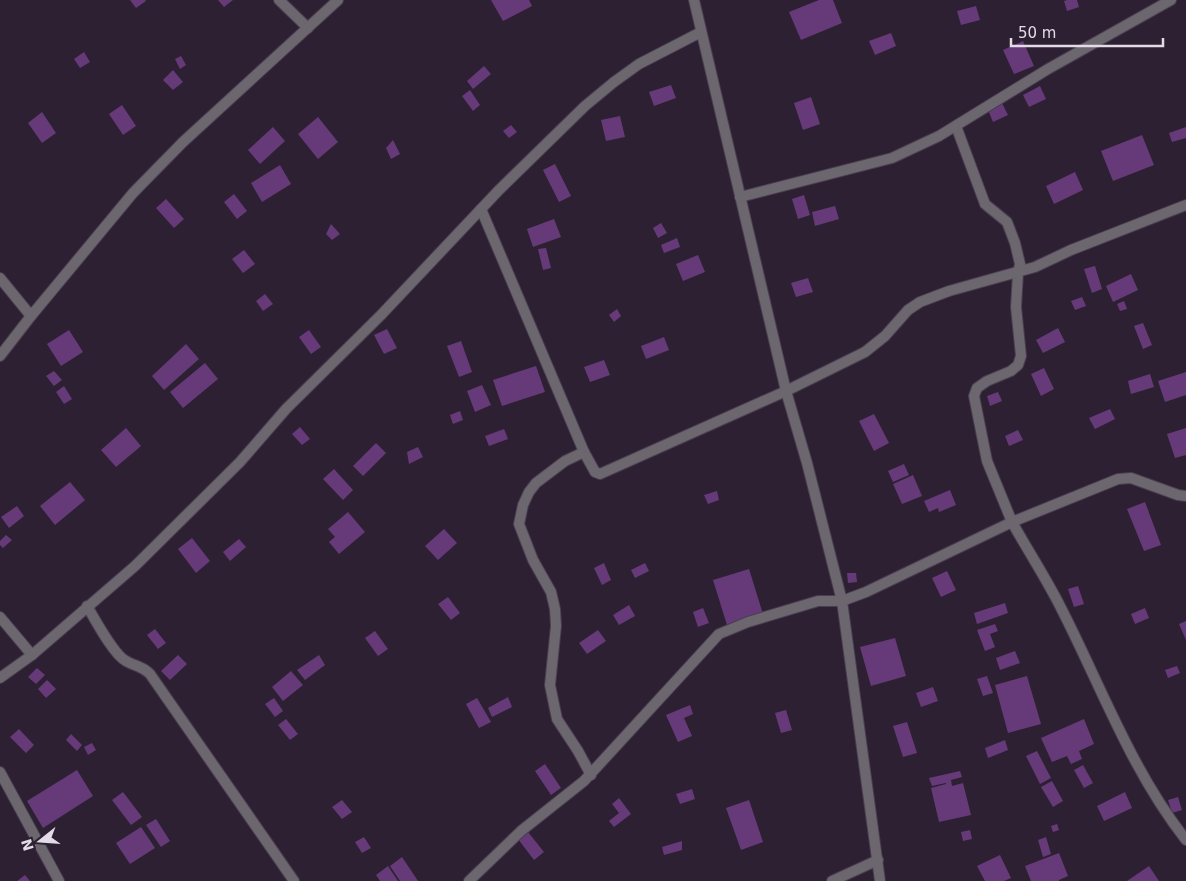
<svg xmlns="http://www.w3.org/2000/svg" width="1186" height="881" viewBox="0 0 1186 881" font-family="'DejaVu Sans',sans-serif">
	<rect width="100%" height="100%" fill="#2c2032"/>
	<!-- building -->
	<g fill="#663a79">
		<polygon points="130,0 145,0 146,1 136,8"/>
		<polygon points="218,0 233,0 224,7"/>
		<polygon points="491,0 529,0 532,6 503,21"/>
		<polygon points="819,0 833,0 842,23 801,40 789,12"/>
		<polygon points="1067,0 1077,0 1079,7 1067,11 1064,1"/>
		<polygon points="976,6 980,20 961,25 957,11"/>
		<polygon points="891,33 896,46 875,55 869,41"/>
		<polygon points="1023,41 1034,66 1014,74 1003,50"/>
		<polygon points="84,52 90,62 80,68 74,59"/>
		<polygon points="181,56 186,65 180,69 175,59"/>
		<polygon points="484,66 491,74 473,89 467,81"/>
		<polygon points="173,70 183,82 173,90 163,80"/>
		<polygon points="671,85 676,98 654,106 649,92"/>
		<polygon points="1040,86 1046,99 1029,107 1023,95"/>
		<polygon points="470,90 480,105 473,111 462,96"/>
		<polygon points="811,97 820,124 803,130 794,103"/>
		<polygon points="1002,103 1008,115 993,122 988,110"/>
		<polygon points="122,105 136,126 123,135 109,114"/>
		<polygon points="42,112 56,133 42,143 28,123"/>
		<polygon points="620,116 625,137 606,141 601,120"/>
		<polygon points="318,117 338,142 318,159 298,134"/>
		<polygon points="511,125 517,132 509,138 503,131"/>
		<polygon points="273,127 285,141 260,164 248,150"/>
		<polygon points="1186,127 1186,138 1172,142 1169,133"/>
		<polygon points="1142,135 1154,165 1113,181 1101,151"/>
		<polygon points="393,140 400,154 391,159 386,148"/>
		<polygon points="555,164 571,196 559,202 543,170"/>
		<polygon points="280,165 291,184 262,202 251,183"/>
		<polygon points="1075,172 1083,190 1054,204 1046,186"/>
		<polygon points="234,194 247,211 237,219 224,202"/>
		<polygon points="804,195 810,215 798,219 792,199"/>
		<polygon points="166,199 184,219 174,228 156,208"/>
		<polygon points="835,206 839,219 815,226 812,212"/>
		<polygon points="554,219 561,237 533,247 527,229"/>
		<polygon points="661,223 667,233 658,238 653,228"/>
		<polygon points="331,224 340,234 332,240 326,234"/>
		<polygon points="677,238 680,247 664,253 661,245"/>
		<polygon points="546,248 551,268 543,270 538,249"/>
		<polygon points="244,250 255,264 243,273 232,259"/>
		<polygon points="698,255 705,272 683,281 676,264"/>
		<polygon points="1095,266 1102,289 1092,293 1084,269"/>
		<polygon points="1131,274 1138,290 1113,302 1106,286"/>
		<polygon points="808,278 813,292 796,297 791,283"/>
		<polygon points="265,294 273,304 263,311 256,301"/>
		<polygon points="1082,297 1086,306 1075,310 1071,301"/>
		<polygon points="1124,301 1127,309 1120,311 1117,304"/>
		<polygon points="617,309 621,316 614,322 609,315"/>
		<polygon points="1143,323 1152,345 1143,349 1134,326"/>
		<polygon points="1058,328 1065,342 1043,353 1036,340"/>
		<polygon points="387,329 397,348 384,354 374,335"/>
		<polygon points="69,330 83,352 61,366 47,344"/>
		<polygon points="309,330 321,347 311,354 299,337"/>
		<polygon points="664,337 669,350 646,359 641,346"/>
		<polygon points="461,341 472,372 459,377 447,346"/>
		<polygon points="186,344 199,359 164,390 152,376"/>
		<polygon points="604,360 610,375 590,382 584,367"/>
		<polygon points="205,363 218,379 183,408 170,392"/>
		<polygon points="536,366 545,392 502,406 493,380"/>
		<polygon points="1044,368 1054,389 1041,396 1031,374"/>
		<polygon points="54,371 62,380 54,386 46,376"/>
		<polygon points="1186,372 1186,395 1165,402 1158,381"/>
		<polygon points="1150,374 1154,387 1131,394 1128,381"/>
		<polygon points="482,385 491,405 475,412 467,391"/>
		<polygon points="64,386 72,399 64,404 56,392"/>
		<polygon points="998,392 1002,401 990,406 987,396"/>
		<polygon points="1110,409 1115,419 1095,429 1089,418"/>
		<polygon points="460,411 463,420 453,424 450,415"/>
		<polygon points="874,414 889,443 874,451 859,421"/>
		<polygon points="300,427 310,439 302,445 292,434"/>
		<polygon points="126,428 141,446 116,467 101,450"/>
		<polygon points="1186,428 1186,455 1175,458 1167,434"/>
		<polygon points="504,429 508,439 489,446 485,436"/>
		<polygon points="1018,430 1023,440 1009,446 1005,436"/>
		<polygon points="376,443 386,453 363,476 353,466"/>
		<polygon points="418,447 423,457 409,464 407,452"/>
		<polygon points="904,464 909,475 893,482 888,471"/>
		<polygon points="334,469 353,490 343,500 323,479"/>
		<polygon points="913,475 922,496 902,504 893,484"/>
		<polygon points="70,482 85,500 55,525 40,506"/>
		<polygon points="950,490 956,505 939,512 938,508 929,512 924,501"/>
		<polygon points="717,491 719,500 708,504 704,495"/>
		<polygon points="1145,502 1161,545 1144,551 1127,509"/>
		<polygon points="17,506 24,516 9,528 1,517"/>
		<polygon points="348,512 365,532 339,554 329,542 335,537 328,529"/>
		<polygon points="444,529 457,543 438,560 425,546"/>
		<polygon points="6,535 12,540 3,548 0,545 0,541"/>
		<polygon points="192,538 210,561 196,573 178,549"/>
		<polygon points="239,539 246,547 230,561 223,552"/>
		<polygon points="604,563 611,580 602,585 594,568"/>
		<polygon points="645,563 649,571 635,578 631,570"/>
		<polygon points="749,569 763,614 727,625 713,580"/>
		<polygon points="947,571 956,590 941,597 932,578"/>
		<polygon points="847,573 856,573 857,582 848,583"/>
		<polygon points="1078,586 1084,604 1074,607 1068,589"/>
		<polygon points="448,597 460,613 451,620 438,604"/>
		<polygon points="1005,603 1008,613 977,624 974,613"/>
		<polygon points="629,605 635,616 619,625 613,615"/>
		<polygon points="703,608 709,623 698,627 693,612"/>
		<polygon points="1145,608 1149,618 1135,624 1131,614"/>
		<polygon points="1186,621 1186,640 1179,624"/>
		<polygon points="995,624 998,631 990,634 995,647 985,651 977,630"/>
		<polygon points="155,629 166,643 158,649 147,635"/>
		<polygon points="598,630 606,641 587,654 579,643"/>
		<polygon points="375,631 388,649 378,656 365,638"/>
		<polygon points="895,638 906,676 871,686 860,647"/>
		<polygon points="1015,651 1020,663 1000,670 996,658"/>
		<polygon points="178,655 187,664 170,680 161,671"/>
		<polygon points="319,655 325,665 305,680 297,670"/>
		<polygon points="1177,666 1180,673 1168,678 1165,670"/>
		<polygon points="37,668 45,675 36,684 28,677"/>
		<polygon points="291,671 303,685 283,701 272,687"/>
		<polygon points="987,676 993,693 983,696 977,679"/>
		<polygon points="1027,676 1041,724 1008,733 995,685"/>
		<polygon points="47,680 56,689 46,698 38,689"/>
		<polygon points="933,687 938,701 921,707 916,693"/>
		<polygon points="508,697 512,707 492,717 488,708"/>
		<polygon points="274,698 283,711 275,717 265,704"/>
		<polygon points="477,698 491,722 479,728 466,704"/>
		<polygon points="690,705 693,714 684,718 692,736 678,742 666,715"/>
		<polygon points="786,710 792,730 781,733 775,713"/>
		<polygon points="286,719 298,734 290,740 278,725"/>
		<polygon points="1084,719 1094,744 1079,751 1082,759 1071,764 1067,756 1052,762 1041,738"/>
		<polygon points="907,722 917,753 903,757 893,726"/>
		<polygon points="19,729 34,745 26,753 10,737"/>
		<polygon points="71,734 82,745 77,751 66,740"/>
		<polygon points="1005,740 1008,750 988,758 985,748"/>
		<polygon points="92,743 96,750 88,755 84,747"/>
		<polygon points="1037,751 1051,778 1040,784 1026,756"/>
		<polygon points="545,764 561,788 551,795 535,771"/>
		<polygon points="1083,765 1093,783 1084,788 1074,770"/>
		<polygon points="77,770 93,796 43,828 27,801"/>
		<polygon points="960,771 962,777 951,780 952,786 963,783 971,815 939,822 931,788 946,784 946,783 932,786 929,778"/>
		<polygon points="1052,781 1063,801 1053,807 1041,787"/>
		<polygon points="692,789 695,799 680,804 676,794"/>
		<polygon points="123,792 142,817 131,825 112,800"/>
		<polygon points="1125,792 1132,808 1104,821 1097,806"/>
		<polygon points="1178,797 1182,810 1172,813 1168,800"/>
		<polygon points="619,798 631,814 614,827 609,821 619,813 612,804"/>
		<polygon points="342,800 352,812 342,819 332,807"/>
		<polygon points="749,800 763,842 741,850 726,808"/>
		<polygon points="156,819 170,841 161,847 146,825"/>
		<polygon points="1057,824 1059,830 1053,832 1051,826"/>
		<polygon points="141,827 155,848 130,864 116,843"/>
		<polygon points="970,830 972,839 963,841 961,832"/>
		<polygon points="528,832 544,852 534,860 518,839"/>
		<polygon points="364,837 371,848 362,853 355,842"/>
		<polygon points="1046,837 1051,854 1043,857 1038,840"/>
		<polygon points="682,841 682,850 664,855 662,847"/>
		<polygon points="1059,853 1068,876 1059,880 1059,881 1031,881 1025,866"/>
		<polygon points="1000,855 1011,878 1004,881 985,881 977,866"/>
		<polygon points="402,857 418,881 400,881 390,866"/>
		<polygon points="388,866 398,881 380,881 376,875"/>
		<polygon points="1149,866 1159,881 1127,881"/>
		<polygon points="25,875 30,881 17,881"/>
	</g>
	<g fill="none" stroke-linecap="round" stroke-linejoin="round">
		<!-- minor casing -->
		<g stroke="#493e4f" stroke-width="12">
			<g id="minor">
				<polyline points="279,0 308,28"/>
				<polyline points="694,0 786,391 807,463 842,601 880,881"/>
				<polyline points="956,126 985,204 1007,222 1015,243 1020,264 1018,273 1016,307 1021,356 1018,365 1011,371 987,381 977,388 974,396 987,461 1012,522 1118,479 1131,478 1178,495 1186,496"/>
				<polyline points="740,197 892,158 939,136 1048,69 1171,0"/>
				<polyline points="481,209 584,452 595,472 600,474 786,391 865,352 885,336 908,310 920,302 949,291 1035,267 1071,250 1186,205"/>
				<polyline points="0,278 31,316"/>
				<polyline points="0,356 31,316 133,193 183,142 338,0"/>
				<polyline points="584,452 565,461 536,483 529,492 523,505 519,524 533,560 551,592 555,609 556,626 550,685 557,719 578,751 591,775"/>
				<path d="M87 606C95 619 113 654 126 661 136 667 141 665 150 674L294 881"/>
				<polyline points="0,617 32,655"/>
				<polyline points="0,678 32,655 135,566 240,462 286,409 381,315 499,190 585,106 614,82 639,64 701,32"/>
				<polyline points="0,772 59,881"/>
				<path d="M469 881 521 831 584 781 719 634 748 622 818 601H842L866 592 1012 522C1028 551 1046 578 1061 608 1101 686 1131 770 1186 840"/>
				<polyline points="832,881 878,860"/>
			</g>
		</g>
		<!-- minor -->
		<use href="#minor" stroke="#6c666f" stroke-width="10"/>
	</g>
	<!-- north arrow -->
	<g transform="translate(40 841) rotate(253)" stroke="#2c2032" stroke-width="4" paint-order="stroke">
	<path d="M0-4L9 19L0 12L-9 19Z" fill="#e3dbe7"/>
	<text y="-8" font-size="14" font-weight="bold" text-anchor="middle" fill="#e3dbe7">N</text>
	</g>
	<!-- scale -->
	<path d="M1011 38v8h152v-8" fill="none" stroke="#e3dbe7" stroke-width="2.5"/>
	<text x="1018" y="38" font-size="15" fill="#e3dbe7" stroke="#2c2032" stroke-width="4" paint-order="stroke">50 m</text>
</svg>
